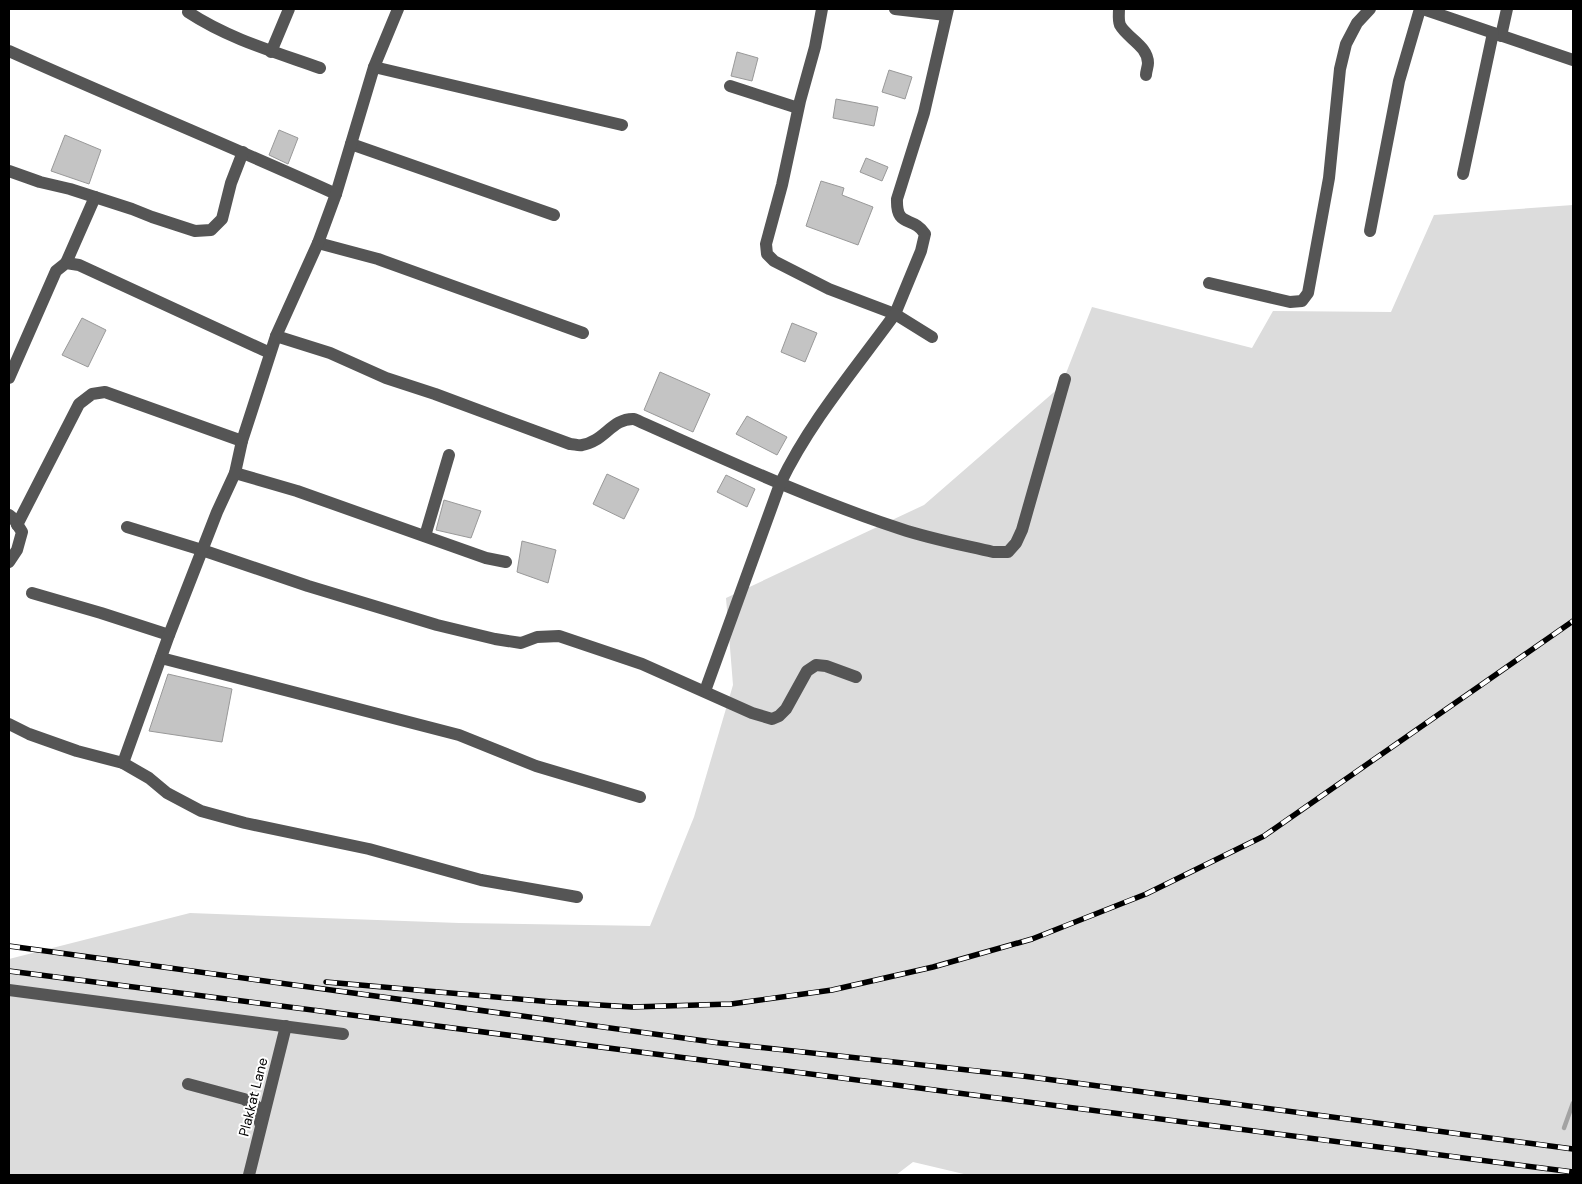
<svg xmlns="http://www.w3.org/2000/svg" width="1582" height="1184" viewBox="0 0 1582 1184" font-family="'DM Sans',sans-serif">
	<rect width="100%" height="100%" fill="#fff"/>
	<!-- green -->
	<polygon fill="#dcdcdc" points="1573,205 1573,1175 968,1175 913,1162 896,1175 9,1175 9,959 190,913 459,923 650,926 694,817 733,685 726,598 924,505 1061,386 1092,307 1252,348 1273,311 1391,312 1434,215"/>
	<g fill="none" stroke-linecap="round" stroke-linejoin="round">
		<!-- stream -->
		<polyline stroke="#a3a3a3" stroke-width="4.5" points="1564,1128 1573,1103"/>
	</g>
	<!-- building -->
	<g fill="#c4c4c4" stroke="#999">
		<polygon points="737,52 758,58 752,81 731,76"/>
		<polygon points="889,70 912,77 905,99 882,92"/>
		<polygon points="836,99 878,107 874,126 833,118"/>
		<polygon points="279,130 298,138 288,164 269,155"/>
		<polygon points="65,135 101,150 89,184 51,171"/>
		<polygon points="866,158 888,167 882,181 860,172"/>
		<polygon points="821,181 844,188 842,195 873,207 858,245 806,226"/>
		<polygon points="82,318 106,330 88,367 62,355"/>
		<polygon points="792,323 817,333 805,362 781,352"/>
		<polygon points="660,372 710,394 693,432 644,410"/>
		<polygon points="747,416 787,437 777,455 736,434"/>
		<polygon points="607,474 639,489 624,519 593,504"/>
		<polygon points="726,475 755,489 747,507 717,492"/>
		<polygon points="444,500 481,511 471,538 436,530"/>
		<polygon points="522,541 556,550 548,583 517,572"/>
		<polygon points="168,674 232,689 222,742 149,731"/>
	</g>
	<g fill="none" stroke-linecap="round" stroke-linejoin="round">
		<!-- minor -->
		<g stroke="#555" stroke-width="12">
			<path d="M190 9 188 12C229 39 275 52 320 68"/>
			<path d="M822 9 815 47 800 101 782 185 766 244 767 254 774 261 829 289 895 314 921 251 925 234C913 215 896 229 897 199L924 113 948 9"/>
			<polyline points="895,9 946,15"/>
			<path d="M1119 9C1119 14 1118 20 1120 25 1127 38 1148 46 1148 63 1148 67 1146 71 1146 75"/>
			<polyline points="1423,9 1573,60"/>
			<polyline points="1501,36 1507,9"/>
			<path d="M9 51C118 100 228 145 336 194"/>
			<polyline points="271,52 289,9"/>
			<polyline points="374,67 622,125"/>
			<polyline points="730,86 798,108"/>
			<polyline points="351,144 554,215"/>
			<polyline points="9,171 40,182 70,189 132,209 152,217 195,231 211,230 222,219 231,183 243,152"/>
			<polyline points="1463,174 1493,33"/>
			<polyline points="1370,231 1399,81 1420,9"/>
			<polyline points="318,243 378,259 583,333"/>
			<polyline points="66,263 95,197"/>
			<polyline points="1209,283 1290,302 1302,301 1308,293 1329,178 1340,69 1346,44 1357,23 1370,9"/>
			<path d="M276 336 330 353 386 378 435 394 570 444C574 444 579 446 582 445 604 442 612 418 634 419 722 458 809 499 901 529 931 539 963 545 993 552H1008L1016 543 1022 530 1065 379"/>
			<polyline points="9,378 56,271 66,263 79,265 270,353"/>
			<polyline points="235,473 297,491 486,558 506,562"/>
			<polyline points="9,515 14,519 22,532 17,550 9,562"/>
			<polyline points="17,525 79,404 92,394 105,392 242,441"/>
			<polyline points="127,527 202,550 308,586 437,625 495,639 521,643 537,637 559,636 642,664 752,713 772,719 779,716 786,709 807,671 816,665 826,666 856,677"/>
			<polyline points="425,536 449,455"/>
			<polyline points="32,593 101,613 169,635"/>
			<polyline points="161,658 459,735 536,766 640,797"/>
			<path d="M705 691 780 484C809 423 855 369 895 314L932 337"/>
			<polyline points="9,724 29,734 77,751 123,763 149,778 167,793 201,811 245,823 369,849 481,880 577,897"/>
			<polyline points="123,763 169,635 217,512 235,473 242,441 276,336 318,243 336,194 374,67 398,9"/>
			<polyline points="9,990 343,1034"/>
			<polyline points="188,1084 244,1099 256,1106 260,1123"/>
			<polyline points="249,1175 286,1026"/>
		</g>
		<!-- rail casing -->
		<g stroke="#000" stroke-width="5.5">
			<g id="rail">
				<polyline points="9,946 720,1043 1023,1076 1573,1149"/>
				<polyline points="9,971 1573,1172"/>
				<polyline points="326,982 552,1002 632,1007 731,1004 832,990 933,967 1032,939 1146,894 1264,836 1573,621"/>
			</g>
		</g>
		<!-- rail -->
		<use href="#rail" stroke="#fff" stroke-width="4" stroke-dasharray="11" stroke-linecap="butt"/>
	</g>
	<g text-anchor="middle" stroke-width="4" stroke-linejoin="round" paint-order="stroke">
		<!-- street labels -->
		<g font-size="14" fill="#000" stroke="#fff">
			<text transform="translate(253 1097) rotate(-76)" y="5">Plakkat Lane</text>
		</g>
	</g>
	<!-- border -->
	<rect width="1582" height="1184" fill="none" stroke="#000000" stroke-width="20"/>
</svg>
